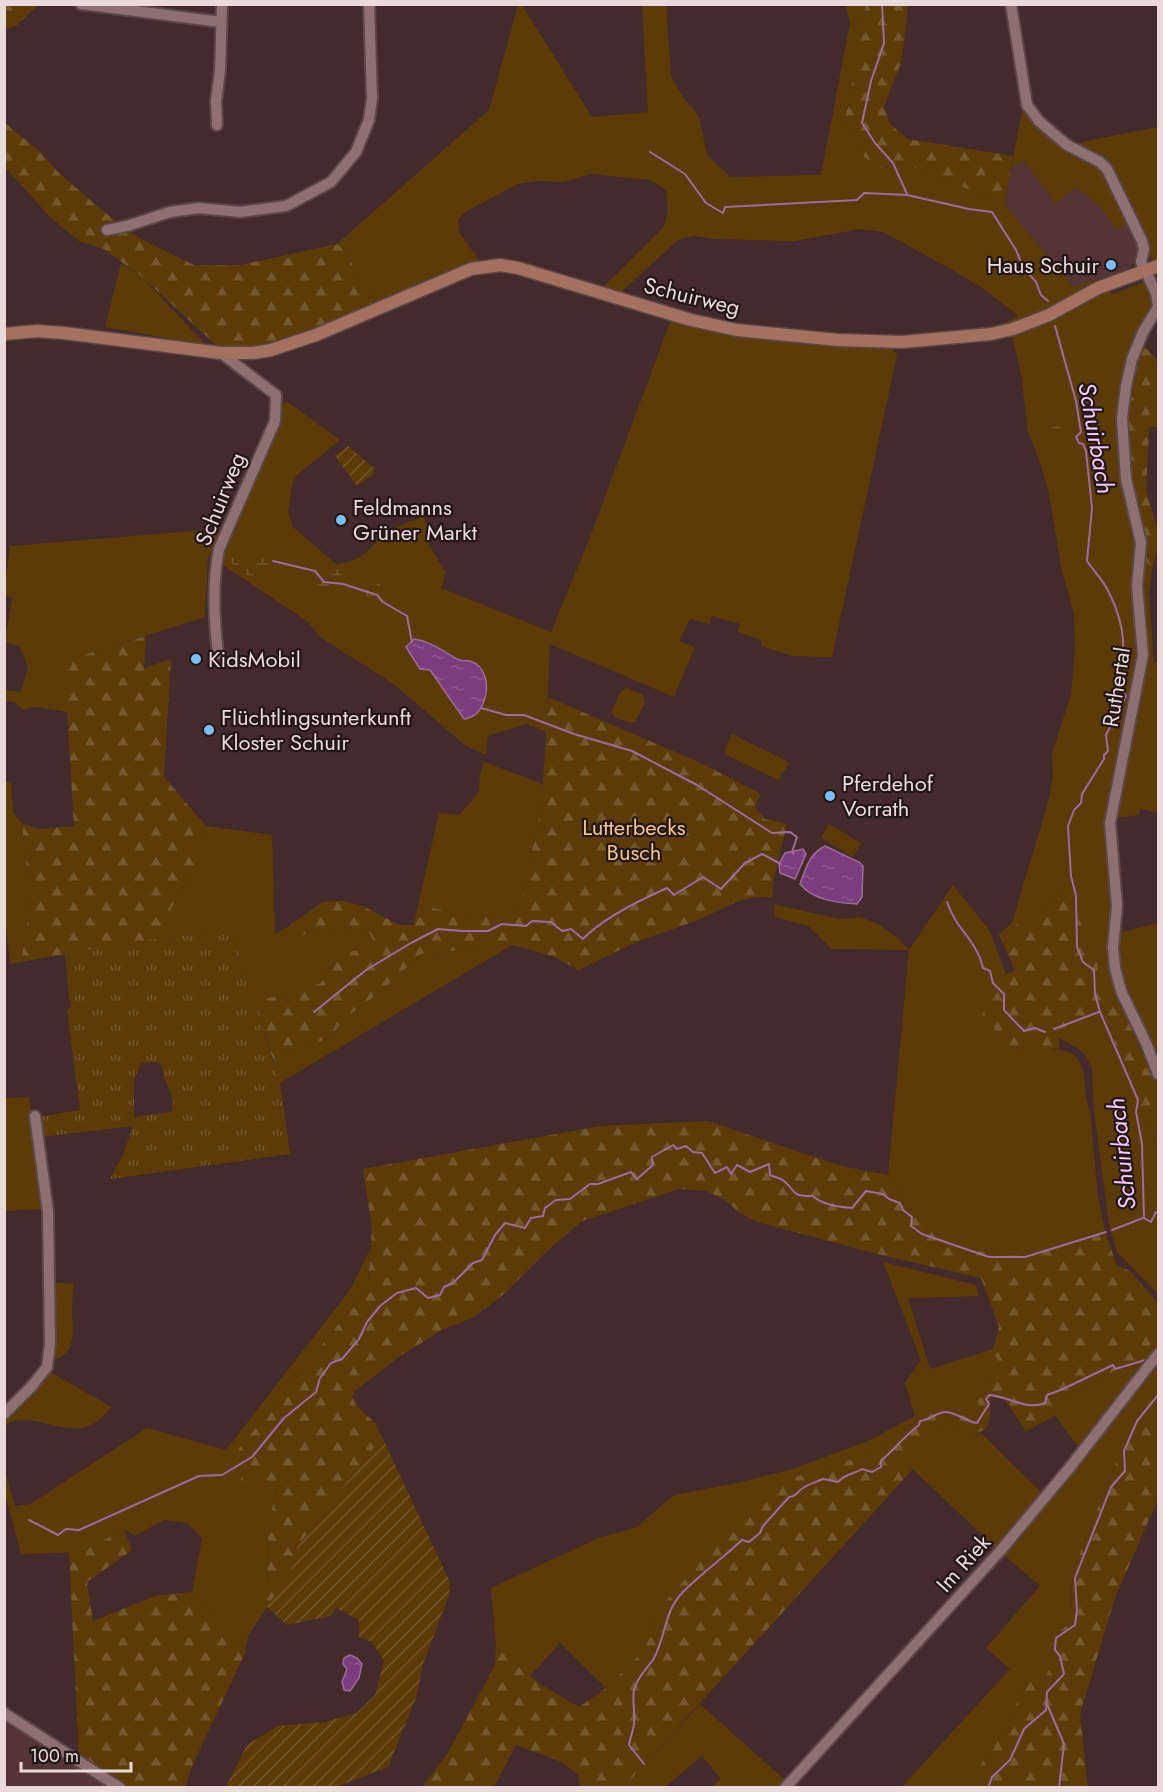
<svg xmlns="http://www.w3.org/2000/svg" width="1163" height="1792" viewBox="0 0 1163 1792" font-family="Jost,sans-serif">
	<defs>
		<pattern id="forest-firs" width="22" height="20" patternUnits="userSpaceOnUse" patternTransform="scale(1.5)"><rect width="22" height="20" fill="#5c3b09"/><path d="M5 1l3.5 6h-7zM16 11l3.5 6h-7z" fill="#74572c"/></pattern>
		<pattern id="wetland-marsh" width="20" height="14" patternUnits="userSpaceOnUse" patternTransform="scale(1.5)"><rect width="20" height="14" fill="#5c3b09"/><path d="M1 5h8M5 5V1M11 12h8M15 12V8" fill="none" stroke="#74572c"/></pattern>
		<pattern id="park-tufts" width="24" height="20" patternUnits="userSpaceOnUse" patternTransform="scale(1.5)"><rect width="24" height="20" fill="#5c3b09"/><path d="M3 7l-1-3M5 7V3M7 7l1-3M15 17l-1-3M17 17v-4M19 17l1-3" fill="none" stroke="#74572c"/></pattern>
		<pattern id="garden-furrows" width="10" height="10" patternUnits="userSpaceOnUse" patternTransform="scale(1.5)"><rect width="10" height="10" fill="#5c3b09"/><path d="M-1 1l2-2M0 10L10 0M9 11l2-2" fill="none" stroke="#74572c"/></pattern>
		<pattern id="water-ripples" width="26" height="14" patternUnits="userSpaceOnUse" patternTransform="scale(1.5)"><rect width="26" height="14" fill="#7c3d7f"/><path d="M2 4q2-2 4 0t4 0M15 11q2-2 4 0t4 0" fill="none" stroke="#8f5891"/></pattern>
	</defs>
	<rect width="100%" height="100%" fill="#442a2a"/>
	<!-- built -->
	<g fill="#543435">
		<polygon points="1024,161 1056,204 1076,187 1102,209 1117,230 1130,221 1140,245 1140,255 1127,271 1074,288 1005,204 1011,169"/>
		<polygon points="4,1716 114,1787 5,1787"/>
	</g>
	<!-- grass -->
	<g fill="#5c3b09" fill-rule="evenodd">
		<path d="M518 5H522L592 117 648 112 642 5H666L671 76 684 99 693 108 700 120 707 155 730 177 821 175 850 23 846 5H866L844 125 857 139 864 157 882 168 904 164 1005 204 1073 287 1097 279 1098 283C1066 300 1037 318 1001 325L1019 316 981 287 951 269 883 232 860 229 795 241 714 239 694 236 678 240 619 294 601 289 664 227 668 211 666 190 650 180 591 174 563 182 538 181 518 184 465 212 458 220 459 232 479 260 379 302 372 287 356 275 347 251 337 244 489 110Z"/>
		<polygon points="1023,106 1067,148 1086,141 1158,127 1158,259 1152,261 1145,235 1130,221 1117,231 1102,209 1076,187 1056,204 1024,161 1011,169"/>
		<polygon points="121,263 141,276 206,345 105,327"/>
		<polygon points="1146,281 1151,287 1153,311 1137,337 1140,664 1107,822 1119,988 1102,1013 1113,1035 1116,1048 1136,1089 1139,1108 1158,1144 1158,1294 1117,1252 1110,1230 1094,1112 1092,1069 1085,1055 1079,1049 1059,1038 1054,1031 1064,891 1029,918 999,934 1012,923 1049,799 1053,775 1052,753 1071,695 1075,647 1074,613 1062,572 1049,493 1040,462 1028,432 1021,374 1012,334 1105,289 1113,294"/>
		<path d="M671 320 721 333 780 341 891 348 897 355 832 657 792 656 761 646V640L738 632 740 624 712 616 709 624 690 619 679 641 695 647 674 697 550 644 546 732 526 724 488 736 486 755 466 746 395 685 320 637 308 622 223 565 227 544 281 421V408L286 401 340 440 297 475 292 484 288 512 293 527 336 564C358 561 366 554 380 538 389 529 411 521 423 517L432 531 428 543 446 573 441 588 551 632 588 542ZM427 641 460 661H471L464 719 430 670Z"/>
		<polygon points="1151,392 1158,392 1158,427 1148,427"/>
		<polygon points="220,529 208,558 205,617 65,661 68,712 34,707 23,710 14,702 5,701 4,690 21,692 28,667 20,647 5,642 12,598 4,594 10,546"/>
		<polygon points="1144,558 1152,569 1149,593 1154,663 1158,663 1158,813 1140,809 1139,815 1112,818 1145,663 1139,586"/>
		<polygon points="627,688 643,695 645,702 636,721 631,723 614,717 612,711 620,692"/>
		<polygon points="732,734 787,761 788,765 778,780 726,755 725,749"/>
		<polygon points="484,762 543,784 544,794 520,907 497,917 463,914 418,905 439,813 459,815 479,792 480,774"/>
		<polygon points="5,781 11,784 13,813 22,823 30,902 21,962 10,964 5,918"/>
		<polygon points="829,824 861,843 853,857 821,838"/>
		<polygon points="206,826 272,835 275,934 291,925 300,935 338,932 370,934 376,945 332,963 321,983 254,1002 232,933 165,937 168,914 197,864"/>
		<path d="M953 885 990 931 1006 974 983 1015 1014 1052C1034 1051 1071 1041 1081 1064 1087 1078 1083 1096 1090 1112L1098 1195 1105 1231 1025 1256 990 1253 966 1248 934 1234 905 1209 896 1184 888 1175 909 950 832 949 808 926 775 917 774 904 839 919 860 917 878 924 898 938 909 950Z"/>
		<polygon points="1120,901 1122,932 1157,923 1158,928 1158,1067 1132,1011 1117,962"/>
		<polygon points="512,945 280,1083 273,1059 331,1037 345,1018 378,994 421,954"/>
		<polygon points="29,1097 45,1209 5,1211 4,1098"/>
		<polygon points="370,1249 368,1287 238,1450 258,1477 277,1490 268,1522 267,1607 248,1636 245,1653 192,1592 202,1538 187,1523 164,1520 135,1536 124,1529 81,1552 21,1554 5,1494 4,1469 15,1506 30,1504 147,1428 226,1450 350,1290"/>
		<polygon points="883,1262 976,1285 979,1296 908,1298 930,1369 993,1349 1002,1371 983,1386 980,1411 971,1420 949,1408 923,1417 871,1453 792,1478 696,1569 658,1610 639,1655 606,1688 560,1643 530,1676 496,1647 491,1588 598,1538 637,1527 674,1495 742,1482 792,1469 868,1441 915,1416 905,1383 921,1360"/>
		<path d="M52 1282 74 1284C73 1292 72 1300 72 1308 72 1331 79 1351 52 1361Z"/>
		<polygon points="1158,1358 1158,1391 1135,1422 1111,1474 1072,1574 1071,1622 1051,1638 1050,1667 1044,1682 1027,1682 1004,1731 965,1787 901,1788 1010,1669 986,1648 1040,1586 1003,1554"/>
		<polygon points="1147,1362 1078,1447 1052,1411 1058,1399 1114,1371"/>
		<path d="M50 1372 112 1407C107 1412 101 1419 95 1423 66 1441 32 1408 5 1425V1419Z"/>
		<polygon points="948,1421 969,1435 981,1433 1042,1493 997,1549 902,1459"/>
		<polygon points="700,1704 785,1780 778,1787 711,1787 721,1779 702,1756 665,1787 637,1787 630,1780"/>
	</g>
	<!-- forest -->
	<g fill="url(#forest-firs)">
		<polygon points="4,5 5,4 38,5 16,26 5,29"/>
		<polygon points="866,5 908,5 902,60 884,107 890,124 908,139 1013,156 1005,204 904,164 881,168 864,157 857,139 844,125"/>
		<path d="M5 123 38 150 59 173 98 207 139 238 194 265H240L337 244 347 251 356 275 372 287 381 307C335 323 264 358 217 346L141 276 104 249 79 241 50 217 5 167Z"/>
		<path d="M1140 344C1163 361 1158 365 1158 392H1151L1146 491 1158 531V546L1152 569 1144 558 1133 501 1124 417Z"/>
		<polygon points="146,636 144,668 171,659 164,777 206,826 197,864 168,914 165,937 70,1004 65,954 21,962 30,902 22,823 40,829 74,826 64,661"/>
		<path d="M548 697 703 764 761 794 755 807 765 819 787 824 774 878 772 897H755L736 902 698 920 636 942 579 970 552 956 512 945 421 954 378 994 345 1018 331 1037 273 1059 254 1002 321 983C338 952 343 954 375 945L370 934 338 932 299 935 291 925 322 902 343 901 363 906 399 925H414L418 905 463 914 497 917 520 907 544 794 543 784Z"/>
		<polygon points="1064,891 1096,952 1102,1012 1119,988 1145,1044 1158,1082 1158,1144 1139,1108 1136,1089 1116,1048 1113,1035 1102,1013 1055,1031 1059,1038 1059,1048 1014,1052 982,1015 1006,974 1015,971 999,934 1029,918"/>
		<path d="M708 1121 841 1166 888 1175 896 1184 905 1209 934 1234 966 1248 990 1253 1025 1256 1105 1231 1117 1266 1130 1271 1158 1303V1348L1147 1362 1114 1371 1058 1399 1052 1410 1055 1416 1026 1431 1005 1400 991 1397C988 1418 996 1430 969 1435L948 1421 902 1459 913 1469 630 1780 637 1787H580L578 1775 562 1762 516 1745 494 1787H422L448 1753 495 1665 496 1647 540 1684 579 1707 606 1688 639 1655 658 1610 738 1519 792 1478 871 1453 923 1417 950 1408 972 1420 980 1410 976 1394 983 1386 1002 1371 993 1349 999 1327 981 1278 877 1254 757 1222 740 1213 725 1200 706 1191 679 1189 582 1221 547 1251 504 1294 474 1317 442 1330 400 1356 355 1391 352 1397 356 1405 375 1423 382 1437 298 1546 291 1570 267 1607 268 1522 277 1490 258 1477 242 1484 238 1450 368 1287 372 1229 363 1169 600 1126Z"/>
		<polygon points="1158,1391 1158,1499 1115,1598 1080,1714 1088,1787 965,1787 1004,1731 1027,1682 1044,1682 1050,1667 1051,1638 1071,1622 1072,1574 1111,1474 1135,1422"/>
		<polygon points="124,1529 132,1550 87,1582 93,1621 155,1596 192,1592 245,1653 193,1764 185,1787 128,1787 112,1780 79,1758 69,1552 81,1552"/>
	</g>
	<!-- wetland -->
	<g fill="url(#wetland-marsh)">
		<circle cx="1056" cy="433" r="7"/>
		<polygon points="266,555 273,561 261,582 257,582 231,563 231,557"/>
		<path d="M335 566 342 574 343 584C335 591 327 589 317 584L315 571Z"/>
		<polygon points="370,583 380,584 383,602 367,597 364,591"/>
	</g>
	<!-- park -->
	<path fill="url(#park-tufts)" fill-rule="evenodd" d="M232 933 280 1083 290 1154 110 1179 123 1155 133 1126 41 1137 38 1117 80 1110 67 1010 70 1008V1004L65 954 165 937ZM160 1062C162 1068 163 1076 166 1082 172 1095 174 1097 172 1112L134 1117V1080L141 1063Z"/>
	<!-- garden -->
	<g fill="url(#garden-furrows)">
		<polygon points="348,446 374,468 374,474 357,486 335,456"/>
		<polygon points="382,1437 448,1578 450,1587 448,1598 423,1664 416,1698 388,1767 336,1787 226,1787 247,1745 278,1726 325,1722 357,1713 375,1695 384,1661 372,1642 359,1637 359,1620 336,1608 331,1616 287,1625 267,1607 291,1570 298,1546"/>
	</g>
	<!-- water -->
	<g fill="url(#water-ripples)" stroke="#9e6c9a" stroke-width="1.5">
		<path d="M414 639C431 641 442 651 457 659 462 662 465 660 470 661 487 666 489 688 484 701 480 712 475 717 464 719L430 670 420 669 406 647Z"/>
		<path d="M825 846 859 862 863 866 862 897 857 904C837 903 813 900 800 884 806 868 809 854 825 846Z"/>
		<polygon points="803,849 806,854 795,879 780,873 779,864 785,853"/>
		<polygon points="350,1655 357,1658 362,1664 359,1678 350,1691 344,1690 342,1682 347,1669 343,1664 344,1658"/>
	</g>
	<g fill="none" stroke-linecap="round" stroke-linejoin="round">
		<!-- stream -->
		<g stroke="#9e6c9a" stroke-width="2">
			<polyline points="882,4 884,43 871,81 862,123 875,143 893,163 907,194"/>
			<polyline points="650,152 685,174 706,203 723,213 725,207 857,200 864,193 907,195 969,209 992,212 1016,250 1023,267 1036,282 1041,295 1048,301"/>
			<path d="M1055 326 1076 401 1081 432 1076 437 1079 443 1083 444 1086 451 1092 508 1087 561C1093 570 1101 578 1106 587 1120 612 1129 644 1119 672L1124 681 1122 689 1126 696 1106 735 1108 751 1104 755V759L1082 794 1081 803 1074 810 1068 826 1071 876 1076 896 1077 947 1083 962 1094 970 1095 994 1100 1012 1138 1100 1136 1112 1142 1144 1144 1218 1151 1222 1156 1212 1158 1213"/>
			<polyline points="273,561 315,571 324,582 343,584 377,595 383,602 407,616 412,642"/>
			<polyline points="481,708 506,715 524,715 574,734 632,751 697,785 772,833 790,832 797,837 792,852 794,854"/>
			<path d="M947 902C950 910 954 918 958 924 969 939 979 950 983 968L990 971 993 983 1004 994V1010L1024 1031 1035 1028 1045 1032"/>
			<path d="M314 1012 366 970 411 943 438 929 461 931H488L502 924 526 926 532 921 551 922 562 931 571 929 583 939C603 918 640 900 667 888L674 895 703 877 721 889 745 863 762 854 781 864"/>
			<polyline points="1054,1029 1099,1012"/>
			<polyline points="1112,1230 1143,1218"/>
			<path d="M29 1520 58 1535 66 1529 79 1530 199 1476 222 1475 252 1457 284 1418 316 1392 320 1378 331 1363 342 1359 359 1339 367 1322 380 1306 397 1293 416 1288 428 1298 440 1295 444 1287 453 1283 473 1263 482 1260 495 1235 505 1223 525 1228 531 1218 543 1216 545 1208 556 1200 570 1199 590 1184H598L631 1172 637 1179 653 1165 652 1157 673 1145 677 1149 686 1146 693 1152 702 1153 715 1173 727 1167 731 1174 737 1165 750 1172 769 1164 770 1175C774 1177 781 1178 784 1181 798 1193 790 1196 813 1196 822 1205 839 1207 852 1208L866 1191 883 1194 889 1199 900 1203 903 1210 912 1217 911 1226 922 1234 989 1257H1025L1106 1232"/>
			<polyline points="1047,1704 1064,1744 1059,1788"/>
			<path d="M644 1764 629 1745C630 1737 634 1730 634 1722 635 1711 632 1700 634 1690 636 1678 648 1668 654 1658 666 1636 664 1611 683 1592 701 1574 723 1558 742 1540L749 1542 760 1533 763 1526 789 1497C798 1496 796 1492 803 1488 808 1484 817 1482 823 1479L838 1482C844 1474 854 1474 862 1469L872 1472 881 1467V1461C894 1449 905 1436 919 1425L920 1421C929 1420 937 1413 944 1412 955 1411 966 1422 977 1423L989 1404 986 1399 989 1395C1008 1396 1027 1411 1045 1403L1047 1395 1063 1389 1113 1365 1115 1369 1149 1359"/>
			<polyline points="988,1788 992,1777 1010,1760 1024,1729 1046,1710 1047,1692 1064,1674 1060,1656 1055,1650 1056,1638 1075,1625 1077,1610 1075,1578 1111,1487 1125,1471 1124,1451 1137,1421 1158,1395"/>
		</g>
		<!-- minor casing -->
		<g stroke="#5c4647" stroke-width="14">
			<g id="minor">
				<polyline points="81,4 221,22"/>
				<polyline points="1011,4 1027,105 1039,121 1054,134 1067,145 1100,162 1107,169 1142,241 1144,249 1141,262 1156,293 1158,307 1143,332 1132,359 1126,386 1122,418 1126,479 1141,543 1137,586 1143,655 1110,823 1117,906 1113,947 1115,968 1121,991 1146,1043 1158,1074"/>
				<polyline points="217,125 216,101 220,71 222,4"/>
				<polyline points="107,230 127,226 170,212 199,208 240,212 286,206 331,182 356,152 369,120 372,98 369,4"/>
				<path d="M218 654C214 618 212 584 219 549L275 421 276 395 221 353"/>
				<polyline points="4,1414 32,1386 47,1367 50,1344 48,1212 35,1116"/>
				<polyline points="4,1713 120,1788"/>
				<polyline points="785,1788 1001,1550 1071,1466 1158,1354"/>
			</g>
		</g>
		<!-- major casing -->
		<g stroke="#5c4647" stroke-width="15">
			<polyline id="major" points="4,334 37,331 64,333 221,353 253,353 271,350 316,335 471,269 500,265 518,268 691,320 737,330 838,340 902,342 991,334 1013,329 1049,315 1098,288 1158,266"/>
		</g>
		<!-- minor -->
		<use href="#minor" stroke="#8f7070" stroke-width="10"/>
		<!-- major -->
		<use href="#major" stroke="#a47160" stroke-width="12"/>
	</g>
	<!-- markers -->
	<g fill="#7cbef9" stroke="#221616" stroke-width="2">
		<circle cx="1111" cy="265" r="6"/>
		<circle cx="341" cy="520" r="6"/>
		<circle cx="196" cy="659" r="6"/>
		<circle cx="209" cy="730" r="6"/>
		<circle cx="830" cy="796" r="6"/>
	</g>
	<g text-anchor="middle" stroke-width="4.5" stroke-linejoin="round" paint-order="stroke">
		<!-- poi labels -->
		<g font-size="22" fill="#ecdada" stroke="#221616" text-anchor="start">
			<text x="1099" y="273" text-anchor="end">Haus Schuir</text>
			<text x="353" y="515">Feldmanns<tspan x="353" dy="25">Grüner Markt</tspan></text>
			<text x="208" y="667">KidsMobil</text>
			<text x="221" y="725">Flüchtlingsunterkunft<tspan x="221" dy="25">Kloster Schuir</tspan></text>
			<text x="842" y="791">Pferdehof<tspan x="842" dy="25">Vorrath</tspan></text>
		</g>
		<!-- street labels -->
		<g font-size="22" fill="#ecdada" stroke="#221616">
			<text transform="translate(692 296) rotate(14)" y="8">Schuirweg</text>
			<text transform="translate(220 499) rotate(-68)" y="8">Schuirweg</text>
			<text transform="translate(1116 687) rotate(-81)" y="8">Ruthertal</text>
			<text transform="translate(963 1563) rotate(-48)" y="8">Im Riek</text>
		</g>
		<!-- park labels -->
		<g font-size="22" fill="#f6c58c" stroke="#221616">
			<text x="634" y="835">Lutterbecks<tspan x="634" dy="25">Busch</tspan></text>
		</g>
		<!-- water labels -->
		<g font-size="24" font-style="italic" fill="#fdc8fe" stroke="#221616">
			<text transform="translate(1096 438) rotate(80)" y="8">Schuirbach</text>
			<text transform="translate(1122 1154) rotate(-96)" y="8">Schuirbach</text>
		</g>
	</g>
	<!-- border -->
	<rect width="1163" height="1792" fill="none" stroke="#ecdada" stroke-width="12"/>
	<!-- scale -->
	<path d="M21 1762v9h110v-9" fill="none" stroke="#ecdada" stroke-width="3"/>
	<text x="30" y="1762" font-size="18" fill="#ecdada" stroke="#221616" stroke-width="4.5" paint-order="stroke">100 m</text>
</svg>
